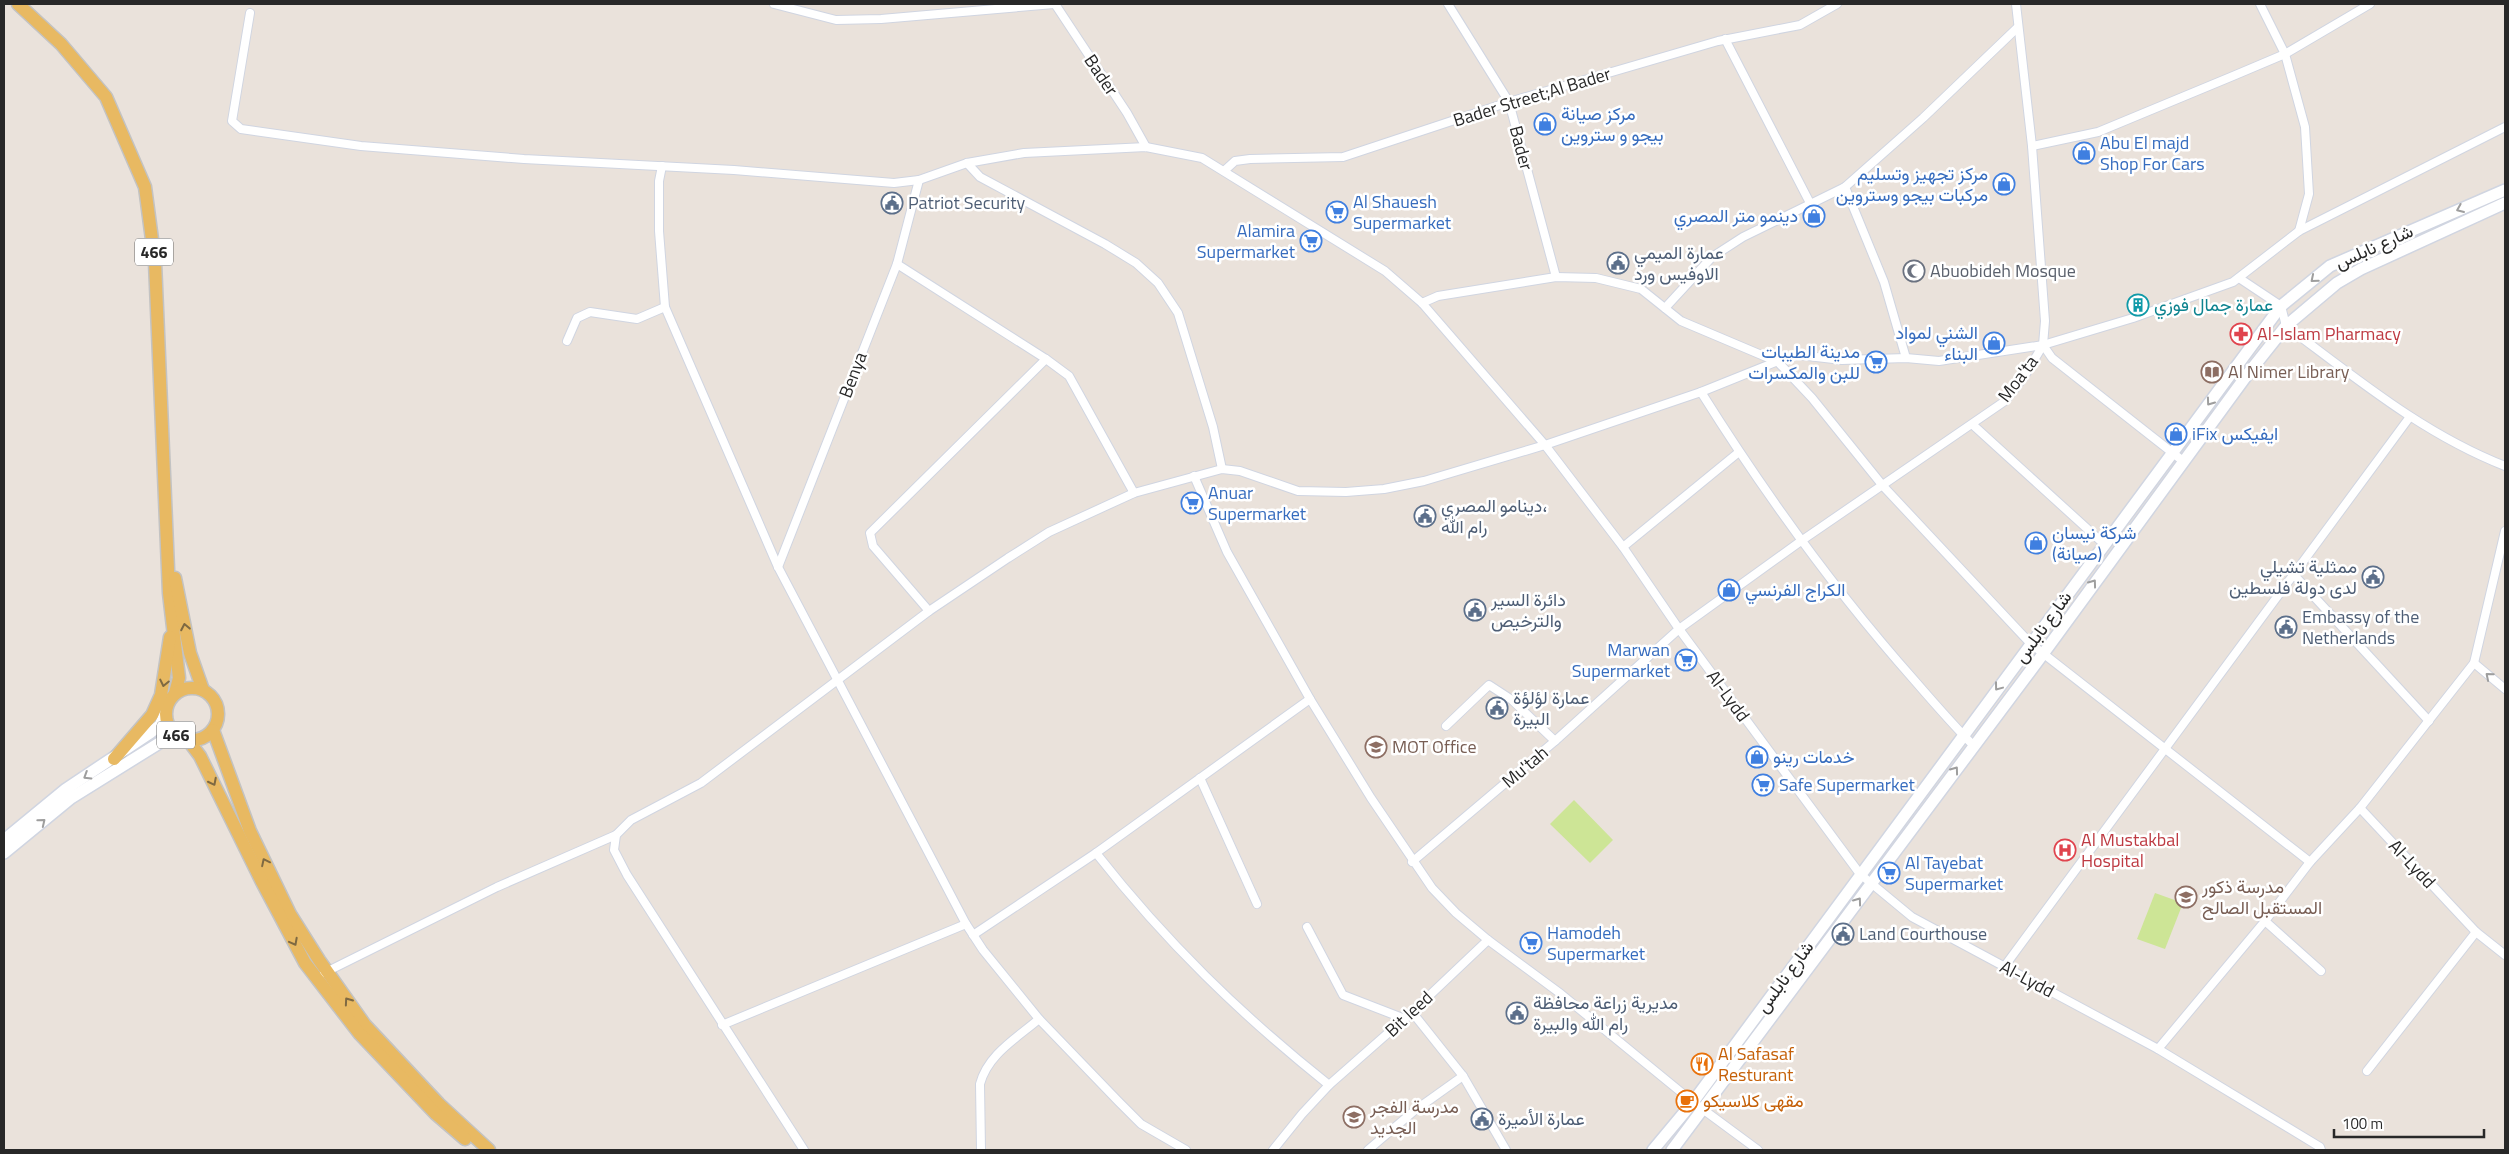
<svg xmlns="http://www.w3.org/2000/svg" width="2509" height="1154" viewBox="0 0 2509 1154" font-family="'Titillium Web',Vazirmatn,sans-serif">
	<rect width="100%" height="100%" fill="#eae2db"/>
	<!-- pitch -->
	<g fill="#cde596">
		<polygon points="1574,800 1613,840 1590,863 1550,824"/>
		<polygon points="2155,893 2183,903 2165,949 2137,939"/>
	</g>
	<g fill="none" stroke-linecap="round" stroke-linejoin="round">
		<!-- minor casing -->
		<g stroke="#d0d5e1" stroke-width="10">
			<g id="minor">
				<polyline points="774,4 836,20 881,19 1054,4"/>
				<polyline points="1055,4 1127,113 1146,147"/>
				<polyline points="1448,4 1509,102 1556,277"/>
				<polyline points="2260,4 2285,54 2305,127 2309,194 2299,231"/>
				<polyline points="250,13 232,121 241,129 361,146 524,159 734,170 894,183 919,180 967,163 1024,153 1146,147 1202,158 1385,271 1422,303 1545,445 1623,547 1679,629 1860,874 1912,917 2158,1049 2265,921 2310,862 2360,808 2476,932 2505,955"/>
				<polyline points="1725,39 1810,203"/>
				<polyline points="2032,146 2098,132 2233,76 2285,54 2370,4"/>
				<polyline points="967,163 980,177 1105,244 1136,263 1158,283 1178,313 1213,427 1222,469"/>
				<polyline points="662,166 659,181 659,231 665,307 778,567 966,924 983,950 1039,1019 1118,1101 1141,1124 1186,1150"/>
				<polyline points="1224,171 1235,161 1250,159 1343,157 1509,102 1718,41 1800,25 1837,4"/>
				<polyline points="1845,187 1884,282 1906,358"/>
				<polyline points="897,264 1046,359 1069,376 1134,493"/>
				<path d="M2239 278 2281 306 2286 326C2356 378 2423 434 2505 466"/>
				<polyline points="1422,303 1438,296 1556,277 1596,278 1641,289 1681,321 1778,362 1812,398 1883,486 2031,644 2310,862"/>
				<polyline points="1665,308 1712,257 1743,237 1845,187 1923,118 2017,28"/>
				<polyline points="567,341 577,318 590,312 637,319 665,307"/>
				<polyline points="2043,345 2052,358 2183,461"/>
				<path d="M1701 392C1765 494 1835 591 1915 681 1934 703 1953 725 1973 745"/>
				<polyline points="1973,425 2104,544"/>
				<polyline points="1194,476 1227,552 1310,699 1371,798 1432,888 1456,913 1488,940 1561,994 1693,1102 1758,1150"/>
				<polyline points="1623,547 1739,452"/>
				<polyline points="778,567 897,264 919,180"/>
				<polyline points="2295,576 2429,721"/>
				<polyline points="929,611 873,546 870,533 1046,359"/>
				<polyline points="2474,663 2505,689"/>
				<polyline points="1446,726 1489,685 1512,700 1555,741"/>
				<polyline points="1200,778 1257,904"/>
				<polyline points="2360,808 2474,663 2505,531"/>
				<path d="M1096 853C1166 942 1240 1014 1329 1085"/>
				<polyline points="1412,862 1555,741 1679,629 1801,541 2005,401 2024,377 2043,345 2045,321 2032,146 2016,4"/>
				<polyline points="2265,921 2321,971"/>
				<polyline points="1307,927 1343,995 1405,1019"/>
				<polyline points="973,935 1096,853 1310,699"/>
				<polyline points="2004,967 2409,418"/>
				<polyline points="324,973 497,887 616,835"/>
				<polyline points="722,1025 966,924"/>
				<polyline points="2158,1049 2320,1147 2321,1150"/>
				<polyline points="2367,1071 2476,932"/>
				<polyline points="1463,1076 1506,1150"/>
				<polyline points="804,1150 627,875 614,850 616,835 631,820 701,783 929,611 1008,558 1049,532 1134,493 1222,469 1240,471 1298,491 1346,492 1384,489 1424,481 1545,445 1701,392 1783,359 1799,355 1842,360 1906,358 1939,361 2043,345 2133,318 2233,282 2299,231 2505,127"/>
				<path d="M981 1150 980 1084C988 1054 1017 1038 1039 1019"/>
				<polyline points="1273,1150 1302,1114 1329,1085 1412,1012 1488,940"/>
				<polyline points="1368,1150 1414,1111 1463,1076 1412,1012"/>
			</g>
		</g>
		<!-- secondary casing -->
		<g stroke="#d0d5e1" stroke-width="14">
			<g id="secondary">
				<polyline points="4,840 66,789 150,733 160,725 165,714"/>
				<polyline points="4,853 71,798 161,742 183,738"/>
				<polyline points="1653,1150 1693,1102 2281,306 2330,266 2505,190"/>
				<polyline points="1672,1150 2043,654 2247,375 2286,326 2337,283 2361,269 2505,203"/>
			</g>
		</g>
		<!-- primary casing -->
		<g stroke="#c3c3c3" stroke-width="15">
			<g id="primary">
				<polyline points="18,4 61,44 106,97 145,187 155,262 169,593 179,678 175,693"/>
				<polyline points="175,578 190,653 203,690"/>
				<circle cx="192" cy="714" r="26"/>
				<polyline points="213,730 250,831 290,914 319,960 365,1025 439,1104 489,1150"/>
				<polyline points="188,740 200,756 262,882 305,963 359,1033 436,1114 465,1139"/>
				<polyline points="114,759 152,715 161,695 170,637"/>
			</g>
		</g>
		<!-- minor -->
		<use href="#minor" stroke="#fff" stroke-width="8"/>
		<!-- secondary -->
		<use href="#secondary" stroke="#fff" stroke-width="11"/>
		<!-- primary -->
		<use href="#primary" stroke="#e8b962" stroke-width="12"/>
	</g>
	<!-- one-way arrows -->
	<defs><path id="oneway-chevron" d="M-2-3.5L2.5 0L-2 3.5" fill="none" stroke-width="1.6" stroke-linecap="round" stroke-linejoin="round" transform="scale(1.25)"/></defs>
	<g stroke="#9e9e9e">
		<use href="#oneway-chevron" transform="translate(2460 209) rotate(157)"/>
		<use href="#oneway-chevron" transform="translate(2314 279) rotate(140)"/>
		<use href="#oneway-chevron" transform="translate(2210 402) rotate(126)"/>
		<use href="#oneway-chevron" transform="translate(2093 583) rotate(-54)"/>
		<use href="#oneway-chevron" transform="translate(2489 676) rotate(-140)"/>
		<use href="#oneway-chevron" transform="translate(1998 687) rotate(127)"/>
		<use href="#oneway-chevron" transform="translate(1955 770) rotate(-54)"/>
		<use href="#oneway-chevron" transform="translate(87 776) rotate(148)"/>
		<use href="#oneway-chevron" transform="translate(42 822) rotate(-39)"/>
		<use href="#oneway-chevron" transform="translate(1858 901) rotate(-54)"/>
	</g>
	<g stroke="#7e6942">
		<use href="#oneway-chevron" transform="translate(185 627) rotate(-101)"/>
		<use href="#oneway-chevron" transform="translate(164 683) rotate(102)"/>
		<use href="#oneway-chevron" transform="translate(213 782) rotate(63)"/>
		<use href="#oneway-chevron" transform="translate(265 862) rotate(-116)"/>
		<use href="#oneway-chevron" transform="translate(294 942) rotate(62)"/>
		<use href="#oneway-chevron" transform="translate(348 1001) rotate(-125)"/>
	</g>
	<!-- icons -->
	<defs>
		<g id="shop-ring" transform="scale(1.125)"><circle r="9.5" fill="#fff" stroke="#3f7fe0" stroke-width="1.5"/><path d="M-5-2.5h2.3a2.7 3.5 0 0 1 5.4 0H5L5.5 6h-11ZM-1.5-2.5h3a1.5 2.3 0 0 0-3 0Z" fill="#3f7fe0"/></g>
		<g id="civic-ring" transform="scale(1.125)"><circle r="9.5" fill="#fff" stroke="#5c6f8a" stroke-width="1.5"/><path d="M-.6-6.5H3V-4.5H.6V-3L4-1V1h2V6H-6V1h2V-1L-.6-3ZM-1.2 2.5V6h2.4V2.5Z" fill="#5c6f8a"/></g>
		<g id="supermarket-ring" transform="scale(1.125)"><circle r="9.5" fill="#fff" stroke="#3f7fe0" stroke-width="1.5"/><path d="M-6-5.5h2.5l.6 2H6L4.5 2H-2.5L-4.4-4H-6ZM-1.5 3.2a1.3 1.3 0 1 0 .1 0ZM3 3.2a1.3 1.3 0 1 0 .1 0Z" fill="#3f7fe0"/></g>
		<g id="mosque-ring" transform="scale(1.125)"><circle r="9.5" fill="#fff" stroke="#6b7280" stroke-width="1.5"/><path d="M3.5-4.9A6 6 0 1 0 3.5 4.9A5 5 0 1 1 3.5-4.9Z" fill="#6b7280"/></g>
		<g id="building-ring" transform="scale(1.125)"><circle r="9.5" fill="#fff" stroke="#0f9aa8" stroke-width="1.5"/><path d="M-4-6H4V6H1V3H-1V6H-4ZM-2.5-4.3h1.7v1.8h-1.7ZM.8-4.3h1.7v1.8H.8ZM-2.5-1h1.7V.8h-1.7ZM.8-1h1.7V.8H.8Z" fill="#0f9aa8"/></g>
		<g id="pharmacy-ring" transform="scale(1.125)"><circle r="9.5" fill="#fff" stroke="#e0444e" stroke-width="1.5"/><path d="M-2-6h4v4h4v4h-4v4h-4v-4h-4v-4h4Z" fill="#e0444e"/></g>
		<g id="library-ring" transform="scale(1.125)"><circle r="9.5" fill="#fff" stroke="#8d6e63" stroke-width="1.5"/><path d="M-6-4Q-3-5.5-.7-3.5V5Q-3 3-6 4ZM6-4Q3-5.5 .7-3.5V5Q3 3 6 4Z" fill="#8d6e63"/></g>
		<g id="school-ring" transform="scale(1.125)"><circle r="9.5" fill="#fff" stroke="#8d6e63" stroke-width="1.5"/><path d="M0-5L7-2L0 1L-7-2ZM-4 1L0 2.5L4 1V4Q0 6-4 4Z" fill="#8d6e63"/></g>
		<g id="hospital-ring" transform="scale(1.125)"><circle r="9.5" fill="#fff" stroke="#e0444e" stroke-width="1.5"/><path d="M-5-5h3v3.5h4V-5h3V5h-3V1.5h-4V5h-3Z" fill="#e0444e"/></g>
		<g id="restaurant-ring" transform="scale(1.125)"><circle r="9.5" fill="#fff" stroke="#e8710a" stroke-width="1.5"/><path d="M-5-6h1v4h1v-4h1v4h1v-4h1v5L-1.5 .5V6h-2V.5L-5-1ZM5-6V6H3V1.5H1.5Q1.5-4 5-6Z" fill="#e8710a"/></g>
		<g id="cafe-ring" transform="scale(1.125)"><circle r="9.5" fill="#fff" stroke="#e8710a" stroke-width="1.5"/><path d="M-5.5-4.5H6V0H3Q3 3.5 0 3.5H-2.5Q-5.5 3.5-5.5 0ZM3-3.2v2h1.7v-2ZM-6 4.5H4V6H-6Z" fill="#e8710a"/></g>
	</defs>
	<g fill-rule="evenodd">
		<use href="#shop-ring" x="1545" y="124"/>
		<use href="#shop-ring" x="2084" y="153"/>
		<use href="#shop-ring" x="2004" y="184"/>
		<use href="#civic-ring" x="892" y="203"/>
		<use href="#supermarket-ring" x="1337" y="212"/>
		<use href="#shop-ring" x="1814" y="216"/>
		<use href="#supermarket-ring" x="1311" y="241"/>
		<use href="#civic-ring" x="1618" y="263"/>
		<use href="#mosque-ring" x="1914" y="271"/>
		<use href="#building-ring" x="2138" y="305"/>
		<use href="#pharmacy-ring" x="2241" y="334"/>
		<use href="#shop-ring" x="1994" y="343"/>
		<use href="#supermarket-ring" x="1876" y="362"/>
		<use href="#library-ring" x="2212" y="372"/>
		<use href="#shop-ring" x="2176" y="434"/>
		<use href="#supermarket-ring" x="1192" y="503"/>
		<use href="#civic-ring" x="1425" y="516"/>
		<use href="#shop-ring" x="2036" y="543"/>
		<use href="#civic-ring" x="2373" y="577"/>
		<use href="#shop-ring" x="1729" y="590"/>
		<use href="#civic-ring" x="1475" y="610"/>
		<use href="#civic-ring" x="2286" y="627"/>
		<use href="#supermarket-ring" x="1686" y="660"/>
		<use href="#civic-ring" x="1497" y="708"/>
		<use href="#school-ring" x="1376" y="747"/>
		<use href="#shop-ring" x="1757" y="757"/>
		<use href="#supermarket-ring" x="1763" y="785"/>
		<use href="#hospital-ring" x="2065" y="850"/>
		<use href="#supermarket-ring" x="1889" y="873"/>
		<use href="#school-ring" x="2186" y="897"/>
		<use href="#civic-ring" x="1843" y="934"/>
		<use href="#supermarket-ring" x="1531" y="943"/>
		<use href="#civic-ring" x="1517" y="1013"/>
		<use href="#restaurant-ring" x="1702" y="1064"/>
		<use href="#cafe-ring" x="1687" y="1101"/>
		<use href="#school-ring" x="1354" y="1117"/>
		<use href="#civic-ring" x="1482" y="1119"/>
	</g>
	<g text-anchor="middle" stroke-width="5" stroke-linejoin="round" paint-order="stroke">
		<!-- shield labels -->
		<g fill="#fff" stroke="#686868" stroke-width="1">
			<rect x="135" y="238.5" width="38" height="27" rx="4"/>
			<rect x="157" y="721.5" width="38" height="27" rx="4"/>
		</g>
		<g font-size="16" font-weight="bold" fill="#282828">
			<text x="154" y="258">466</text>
			<text x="176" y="741">466</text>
		</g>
		<!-- street labels -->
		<g font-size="18" fill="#282828" stroke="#fff">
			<text transform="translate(1101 75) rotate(56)" y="6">Bader</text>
			<text transform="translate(1532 97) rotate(-17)" y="6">Bader Street;Al Bader</text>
			<text transform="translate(1521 148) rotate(75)" y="6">Bader</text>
			<text transform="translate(2374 247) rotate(-24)" y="6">شارع نابلس</text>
			<text transform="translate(853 375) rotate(-69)" y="6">Benya</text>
			<text transform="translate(2018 379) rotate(-53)" y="6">Moa'ta</text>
			<text transform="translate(2043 627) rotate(-54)" y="6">شارع نابلس</text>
			<text transform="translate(1728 696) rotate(54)" y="6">Al-Lydd</text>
			<text transform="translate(1525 767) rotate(-40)" y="6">Mu'tah</text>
			<text transform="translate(2412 864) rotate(47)" y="6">Al-Lydd</text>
			<text transform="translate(1785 977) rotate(-54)" y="6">شارع نابلس</text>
			<text transform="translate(2027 979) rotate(28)" y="6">Al-Lydd</text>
			<text transform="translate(1409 1014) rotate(-43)" y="6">Bit leed</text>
		</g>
		<!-- shop labels -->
		<g font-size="18" fill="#366cbe" stroke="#fff" text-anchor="start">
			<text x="1561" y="120">مركز صيانة<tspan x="1561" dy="21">بيجو و ستروين</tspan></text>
			<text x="2100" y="149">Abu El majd<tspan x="2100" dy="21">Shop For Cars</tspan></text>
			<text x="1988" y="180" text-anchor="end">مركز تجهيز وتسليم<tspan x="1988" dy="21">مركبات بيجو وستروين</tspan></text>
			<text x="1353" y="208">Al Shauesh<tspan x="1353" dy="21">Supermarket</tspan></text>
			<text x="1798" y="222" text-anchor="end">دينمو متر المصري</text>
			<text x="1295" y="237" text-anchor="end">Alamira<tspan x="1295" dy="21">Supermarket</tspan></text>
			<text x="1978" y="339" text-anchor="end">الشني لمواد<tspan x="1978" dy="21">البناء</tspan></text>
			<text x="1860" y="358" text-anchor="end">مدينة الطيبات<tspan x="1860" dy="21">للبن والمكسرات</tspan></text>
			<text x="2192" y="440">iFix ايفيكس</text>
			<text x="1208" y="499">Anuar<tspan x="1208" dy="21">Supermarket</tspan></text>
			<text x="2052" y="539">شركة نيسان<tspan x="2052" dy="21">(صيانة)</tspan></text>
			<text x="1745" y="596">الكراج الفرنسي</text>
			<text x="1670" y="656" text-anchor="end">Marwan<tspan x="1670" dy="21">Supermarket</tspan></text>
			<text x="1773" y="763">خدمات رينو</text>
			<text x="1779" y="791">Safe Supermarket</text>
			<text x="1905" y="869">Al Tayebat<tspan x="1905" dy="21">Supermarket</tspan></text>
			<text x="1547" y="939">Hamodeh<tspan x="1547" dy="21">Supermarket</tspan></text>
		</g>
		<!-- service labels -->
		<g font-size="18" fill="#4e5e75" stroke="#fff" text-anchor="start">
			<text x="908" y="209">Patriot Security</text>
			<text x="1634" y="259">عمارة الميمي<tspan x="1634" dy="21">الاوفيس ورد</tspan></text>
			<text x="1441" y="512">دينامو المصري،<tspan x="1441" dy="21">رام الله</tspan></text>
			<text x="2357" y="573" text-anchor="end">ممثلية تشيلي<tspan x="2357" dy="21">لدى دولة فلسطين</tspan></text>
			<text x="1491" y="606">دائرة السير<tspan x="1491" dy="21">والترخيص</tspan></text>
			<text x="2302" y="623">Embassy of the<tspan x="2302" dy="21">Netherlands</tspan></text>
			<text x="1513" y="704">عمارة لؤلؤة<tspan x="1513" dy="21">البيرة</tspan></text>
			<text x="1859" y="940">Land Courthouse</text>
			<text x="1533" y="1009">مديرية زراعة محافظة<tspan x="1533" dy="21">رام الله والبيرة</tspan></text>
			<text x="1498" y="1125">عمارة الأميرة</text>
		</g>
		<!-- worship labels -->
		<g font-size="18" fill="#5b616d" stroke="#fff" text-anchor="start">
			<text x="1930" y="277">Abuobideh Mosque</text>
		</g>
		<!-- culture labels -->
		<g font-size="18" fill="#0d838f" stroke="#fff" text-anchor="start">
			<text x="2154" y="311">عمارة جمال فوزي</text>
		</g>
		<!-- health labels -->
		<g font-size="18" fill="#be3a42" stroke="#fff" text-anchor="start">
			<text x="2257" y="340">Al-Islam Pharmacy</text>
			<text x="2081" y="846">Al Mustakbal<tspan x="2081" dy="21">Hospital</tspan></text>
		</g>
		<!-- education labels -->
		<g font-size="18" fill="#785e54" stroke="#fff" text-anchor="start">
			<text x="2228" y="378">Al Nimer Library</text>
			<text x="1392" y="753">MOT Office</text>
			<text x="2202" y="893">مدرسة ذكور<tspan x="2202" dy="21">المستقبل الصالح</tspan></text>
			<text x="1370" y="1113">مدرسة الفجر<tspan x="1370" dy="21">الجديد</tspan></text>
		</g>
		<!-- food labels -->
		<g font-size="18" fill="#c56008" stroke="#fff" text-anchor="start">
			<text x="1718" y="1060">Al Safasaf<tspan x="1718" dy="21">Resturant</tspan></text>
			<text x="1703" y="1107">مقهی كلاسيكو</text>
		</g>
	</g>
	<!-- border -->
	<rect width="2509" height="1154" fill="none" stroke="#282828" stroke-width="10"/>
	<!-- scale -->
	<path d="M2334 1129v8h150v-8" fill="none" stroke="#282828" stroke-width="2.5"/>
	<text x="2342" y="1129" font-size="15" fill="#282828" stroke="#ffffff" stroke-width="4" paint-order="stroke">100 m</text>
</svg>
